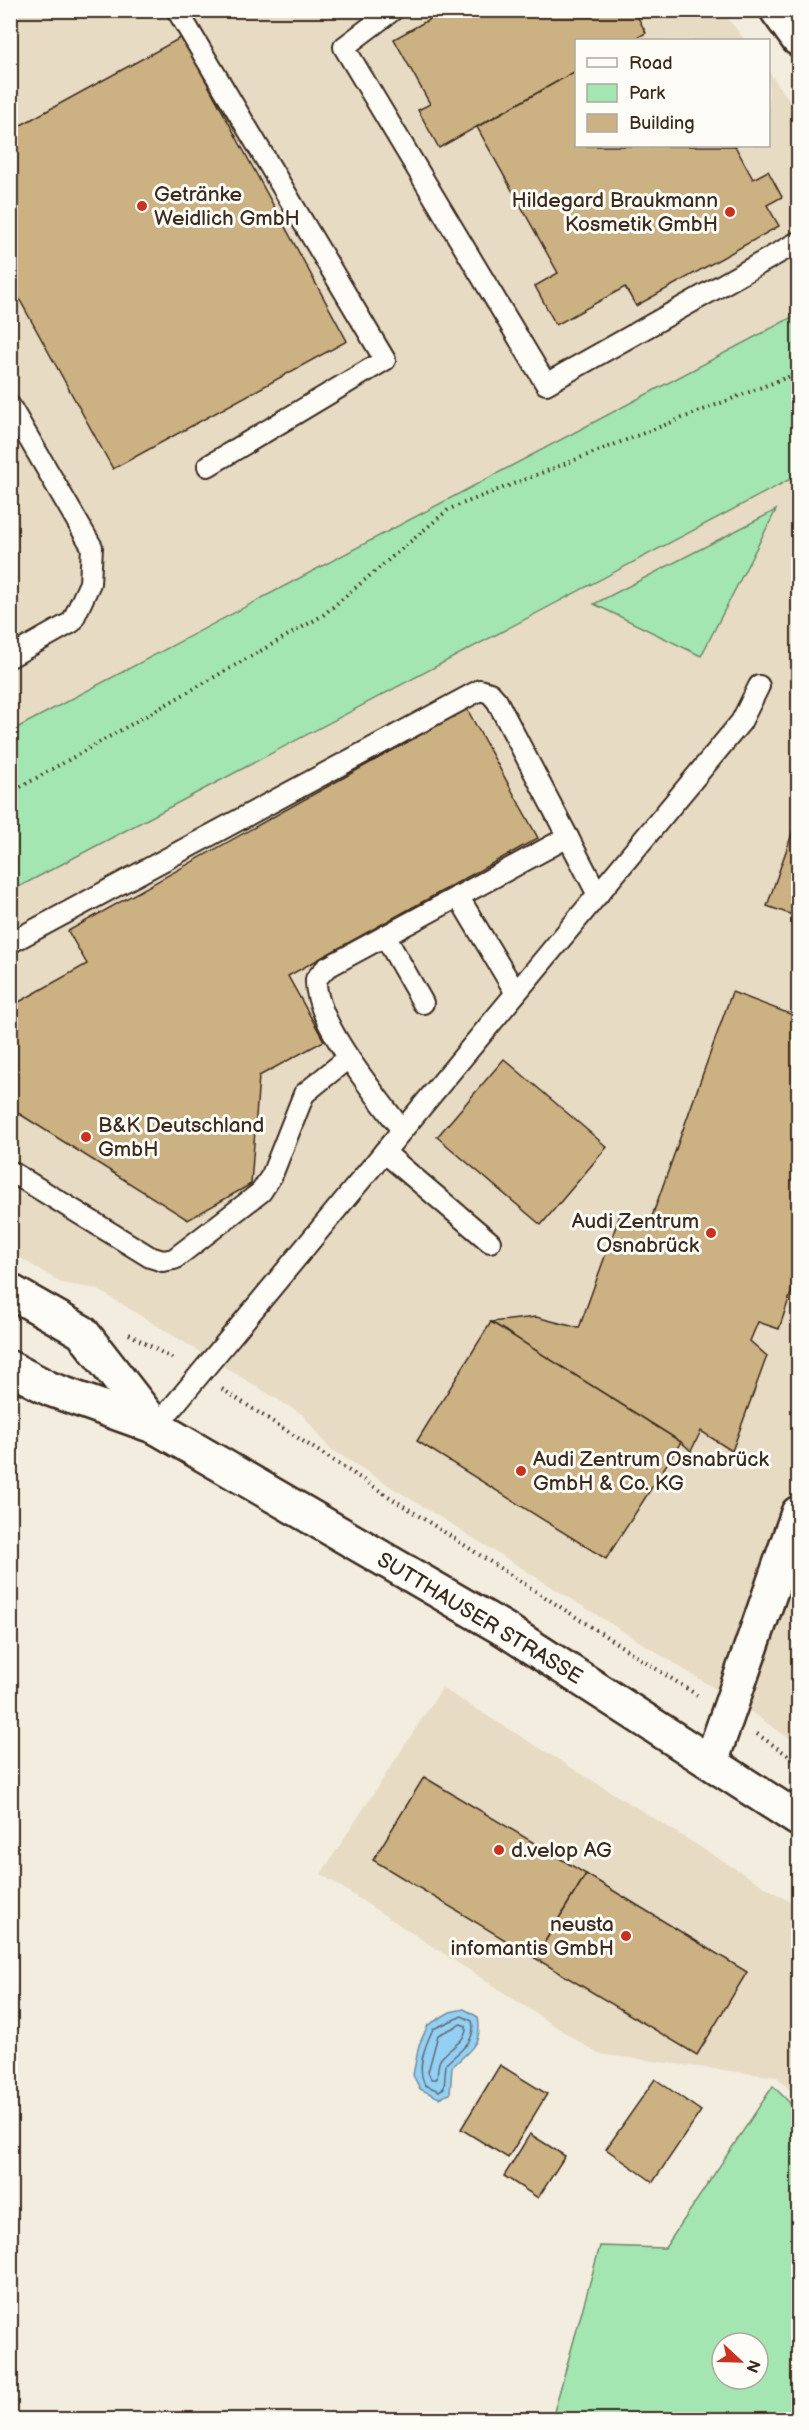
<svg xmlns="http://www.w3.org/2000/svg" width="809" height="2430" viewBox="0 0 809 2430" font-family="'Balsamiq Sans',sans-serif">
	<rect width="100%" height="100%" fill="#f3ede0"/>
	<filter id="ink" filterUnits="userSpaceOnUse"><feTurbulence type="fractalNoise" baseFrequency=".0167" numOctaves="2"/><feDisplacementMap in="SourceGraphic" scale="12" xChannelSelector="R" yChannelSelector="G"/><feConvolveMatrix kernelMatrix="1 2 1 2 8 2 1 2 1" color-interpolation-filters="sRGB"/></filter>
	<g filter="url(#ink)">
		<!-- built -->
		<g fill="#e7dbc4">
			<polygon points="10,11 722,11 745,40 576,40 576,146 768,146 769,72 798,112 798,1744 733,1700 329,1448 303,1415 97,1289 61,1283 11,1252"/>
			<polygon points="442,1688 798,1907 798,2098 777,2077 598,2054 321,1874"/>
		</g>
		<!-- green -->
		<g fill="#a3e6b1" stroke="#6f8868" stroke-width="1.5" fill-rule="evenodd">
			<polygon points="798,314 798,475 11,891 11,731"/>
			<polygon points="776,510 701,656 594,604"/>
			<path d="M773 2086 798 2111V2419H552L600 2246 665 2248ZM722 2343H758V2379H722Z"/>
		</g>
		<!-- water -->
		<path fill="#94d0f4" stroke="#708e9e" stroke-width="1.5" d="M464 2009 478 2017C483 2044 470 2050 452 2067L450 2094 439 2098 420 2089 413 2075 419 2045 428 2025 450 2012Z"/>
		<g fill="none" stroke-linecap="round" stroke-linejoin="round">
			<!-- shore -->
			<g stroke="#5f6c74" stroke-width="1.5">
				<path d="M462 2016 472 2021C477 2042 459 2051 446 2064L444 2088 439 2091 425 2085C416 2068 425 2046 433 2029Z"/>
				<path d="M461 2024 466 2026C468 2042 447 2048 440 2060 437 2066 438 2073 437 2079H431L428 2072 438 2035Z"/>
			</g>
		</g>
		<!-- building -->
		<g fill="#ccb182" stroke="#3b2a1e" stroke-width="1.5">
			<polygon points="446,10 634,10 646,33 633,40 576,40 576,71 439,148 418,110 430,104 394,39"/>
			<polygon points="182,37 347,341 113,469 10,282 10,131"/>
			<polygon points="576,71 576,146 735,146 753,179 768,171 782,197 767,205 779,226 636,306 625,287 556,325 535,286 558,273 477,127"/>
			<polygon points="467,709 538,838 288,976 324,1041 259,1076 251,1184 188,1220 10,1108 10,1007 87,964 68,931"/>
			<polygon points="795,825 798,826 798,917 767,906"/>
			<polygon points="732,992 798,1017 798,1272 779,1329 758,1322 750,1341 767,1356 732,1451 701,1431 691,1451 681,1442 491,1322 536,1317 579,1328 620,1215 650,1222"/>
			<polygon points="504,1059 607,1147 541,1225 437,1137"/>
			<polygon points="491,1322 681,1442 606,1559 417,1441"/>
			<polygon points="424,1777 586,1874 535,1958 373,1860"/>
			<polygon points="586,1874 747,1972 697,2055 535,1958"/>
			<polygon points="500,2065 547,2094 508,2158 461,2129"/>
			<polygon points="655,2079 701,2111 653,2182 606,2149"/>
			<polygon points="530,2134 565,2156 538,2198 504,2176"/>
		</g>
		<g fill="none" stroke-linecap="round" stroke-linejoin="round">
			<!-- lane casing -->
			<g stroke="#3b2a1e" stroke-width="24">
				<g id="lane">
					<polyline points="177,10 385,360 208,466"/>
					<polyline points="393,10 344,47 546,384 798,242"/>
					<polyline points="10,406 92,547 90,583 72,622 10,657"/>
					<polyline points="458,896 516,993"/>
					<polyline points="385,936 423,1003"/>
					<polyline points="10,943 480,690 490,693 497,701 598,895"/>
					<path d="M402 1130C376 1095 314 1022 316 979L326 968 568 837"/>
					<polyline points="384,1152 490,1242"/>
					<polyline points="10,1171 150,1257 163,1261 174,1259 261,1192 272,1175 304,1094 348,1058"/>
					<polyline points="156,1427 741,722 759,686"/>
				</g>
			</g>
			<!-- street casing -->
			<g stroke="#3b2a1e" stroke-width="38">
				<g id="street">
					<polyline points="777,10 798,39"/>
					<polyline points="711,1762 798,1513"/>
				</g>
			</g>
			<!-- secondary casing -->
			<g stroke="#3b2a1e" stroke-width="38">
				<g id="secondary">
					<polyline points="10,1291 82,1332 156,1427"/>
					<polyline points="10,1368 50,1389 156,1427 504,1629 798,1819"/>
				</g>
			</g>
			<!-- path -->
			<g stroke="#3b2a1e" stroke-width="4" stroke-dasharray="1.5 4.5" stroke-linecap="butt">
				<polyline points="10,793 322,616 449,509 798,373"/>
				<polyline points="129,1334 175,1360"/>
				<polyline points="222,1389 697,1695"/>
				<polyline points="757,1734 798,1762"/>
			</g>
			<!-- lane -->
			<use href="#lane" stroke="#fdfcf7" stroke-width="20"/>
			<!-- street -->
			<use href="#street" stroke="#fdfcf7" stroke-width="33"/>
			<!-- secondary -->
			<use href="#secondary" stroke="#fdfcf7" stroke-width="33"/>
		</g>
	</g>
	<!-- markers -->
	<g fill="#c8321e" stroke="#fdfcf7" stroke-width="2">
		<circle cx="142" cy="206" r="6"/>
		<circle cx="730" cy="212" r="6"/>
		<circle cx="86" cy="1137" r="6"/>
		<circle cx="711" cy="1233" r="6"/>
		<circle cx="521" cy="1471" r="6"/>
		<circle cx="499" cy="1850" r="6"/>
		<circle cx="626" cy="1936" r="6"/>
	</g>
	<g text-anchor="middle" stroke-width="6" stroke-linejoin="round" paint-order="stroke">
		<!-- poi labels -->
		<g font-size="21" fill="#3b2a1e" stroke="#fdfcf7" text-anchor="start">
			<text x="154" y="201">Getränke<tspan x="154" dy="24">Weidlich GmbH</tspan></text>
			<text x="718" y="207" text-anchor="end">Hildegard Braukmann<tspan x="718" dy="24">Kosmetik GmbH</tspan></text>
			<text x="98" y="1132">B&amp;K Deutschland<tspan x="98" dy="24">GmbH</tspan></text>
			<text x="699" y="1228" text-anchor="end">Audi Zentrum<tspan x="699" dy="24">Osnabrück</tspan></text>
			<text x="533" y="1466">Audi Zentrum Osnabrück<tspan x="533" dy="24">GmbH &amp; Co. KG</tspan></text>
			<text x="511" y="1857">d.velop AG</text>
			<text x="614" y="1931" text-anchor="end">neusta<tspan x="614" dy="24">infomantis GmbH</tspan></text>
		</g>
		<!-- street labels -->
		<g font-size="21" fill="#3b2a1e" stroke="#fdfcf7">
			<text transform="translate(480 1618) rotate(31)" y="7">SUTTHAUSER STRASSE</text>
		</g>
	</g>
	<!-- margin -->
	<rect width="809" height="2430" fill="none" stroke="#fdfcf7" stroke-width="36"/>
	<rect x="18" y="18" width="773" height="2394" fill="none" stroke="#3b2a1e" stroke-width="2" filter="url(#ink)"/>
	<!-- legend -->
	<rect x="575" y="39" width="195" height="108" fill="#fdfcf7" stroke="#afa8a0" stroke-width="1.5"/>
	<rect x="587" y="58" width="30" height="9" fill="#fdfcf7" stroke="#afa8a0" stroke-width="1.5"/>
	<text x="629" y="69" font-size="18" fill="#3b2a1e">Road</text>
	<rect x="587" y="84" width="30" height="18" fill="#a3e6b1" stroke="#afa8a0" stroke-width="1.5"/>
	<text x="629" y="99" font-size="18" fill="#3b2a1e">Park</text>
	<rect x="587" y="114" width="30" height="18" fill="#ccb182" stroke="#afa8a0" stroke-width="1.5"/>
	<text x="629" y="129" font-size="18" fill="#3b2a1e">Building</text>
	<!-- north arrow -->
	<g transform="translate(740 2361) rotate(112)"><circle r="28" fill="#fdfcf7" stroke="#afa8a0" stroke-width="1.5"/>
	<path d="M0-4.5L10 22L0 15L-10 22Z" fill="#c8321e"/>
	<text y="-9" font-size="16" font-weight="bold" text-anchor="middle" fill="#3b2a1e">N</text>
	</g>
</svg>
